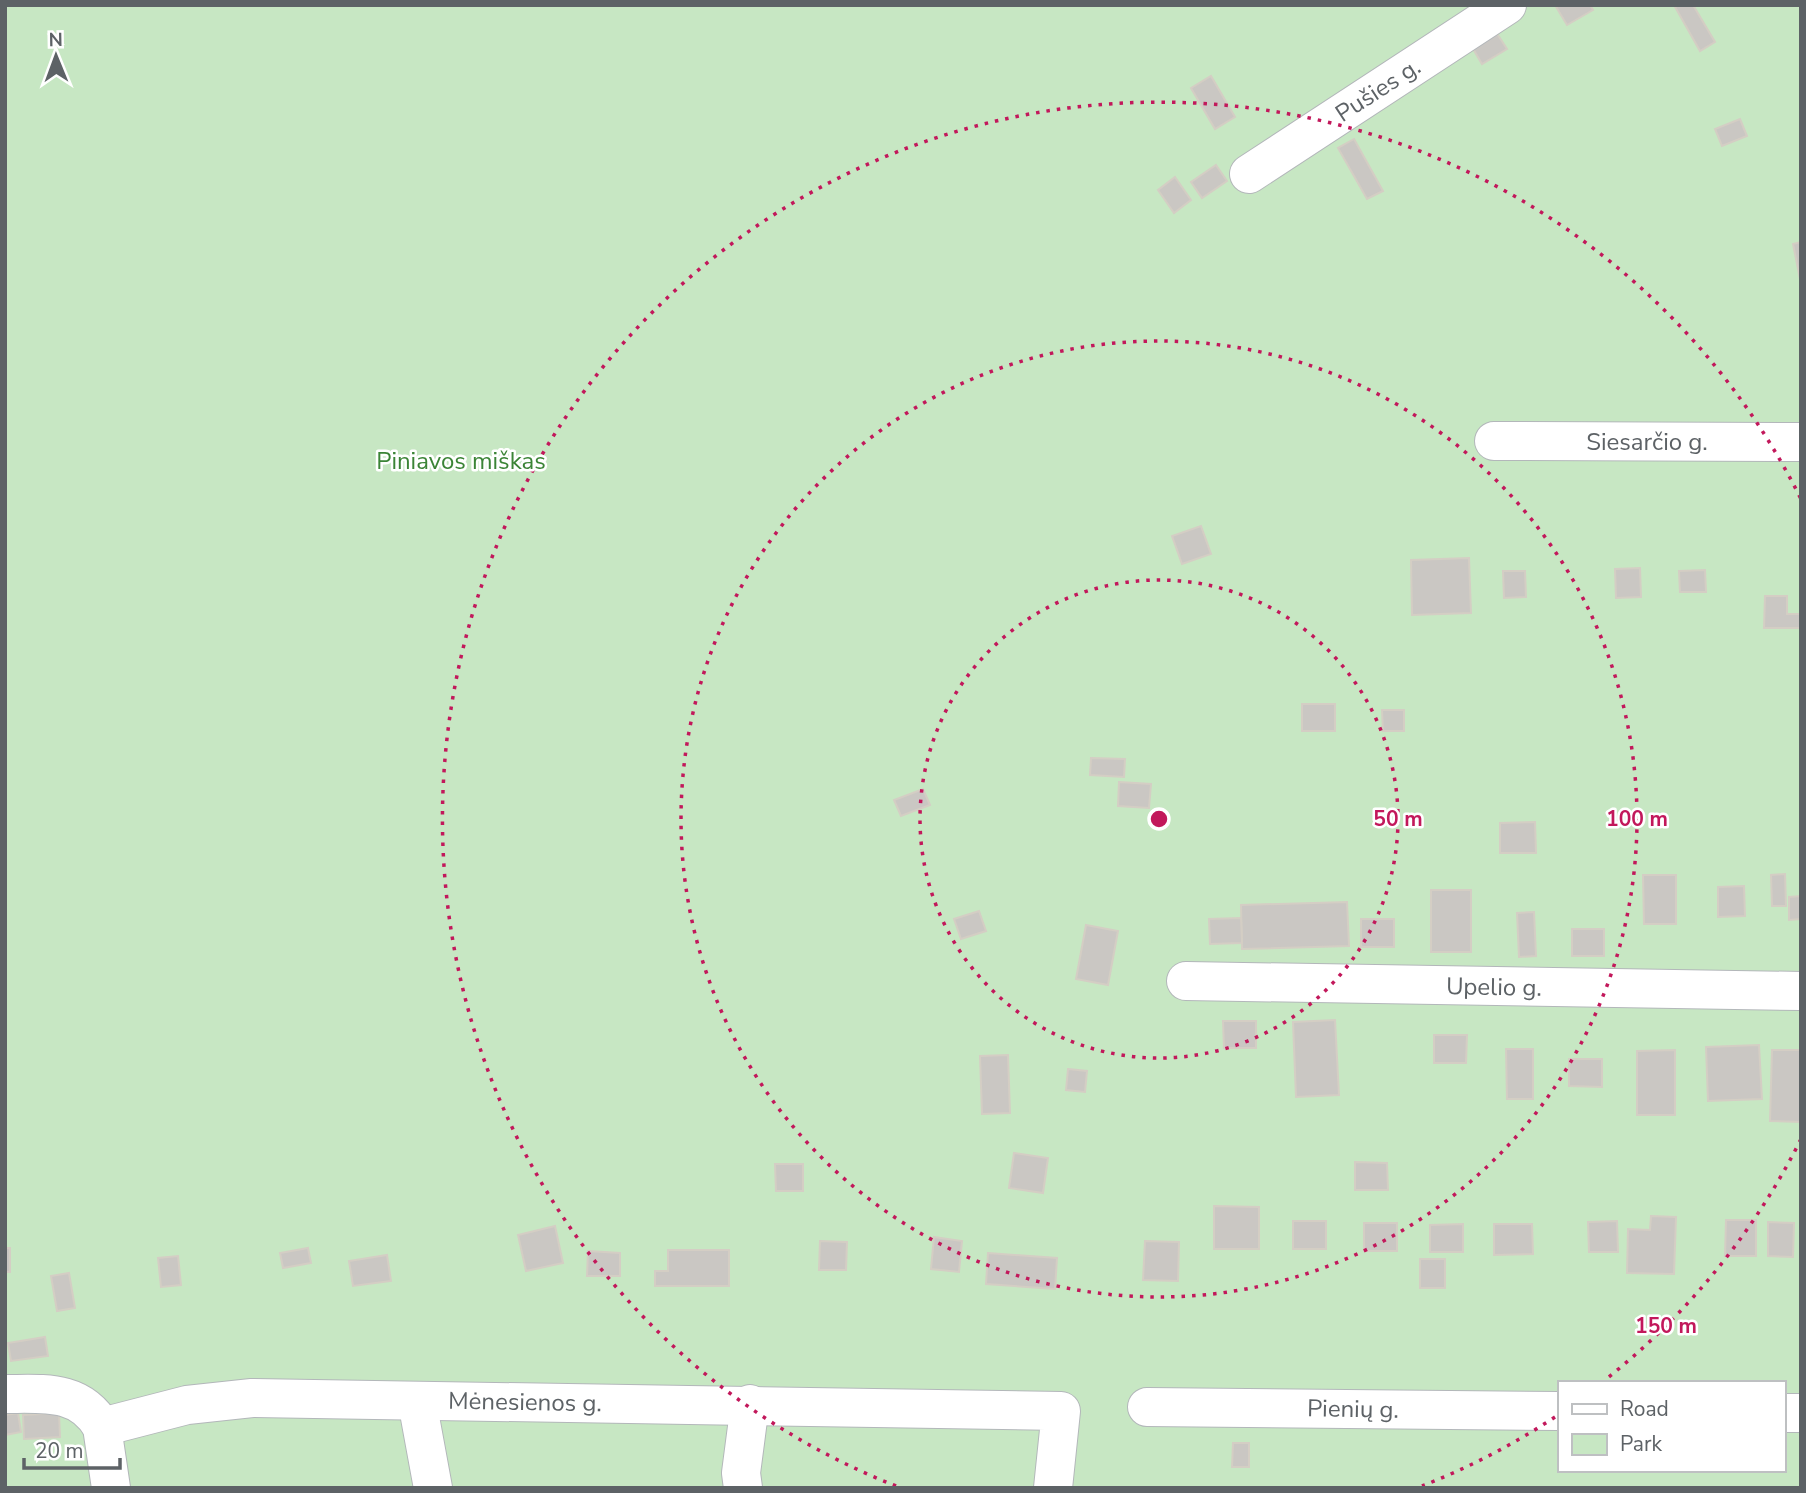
<svg xmlns="http://www.w3.org/2000/svg" width="1806" height="1493" viewBox="0 0 1806 1493" font-family="'Nunito Sans',sans-serif">
	<rect width="100%" height="100%" fill="#f0ece6"/>
	<!-- green -->
	<path fill="#c7e7c3" fill-rule="evenodd" d="M5 5H1801V1488H5ZM1559 1383H1783V1470H1559Z"/>
	<!-- building -->
	<g fill="#cac7c3" stroke="#d4cec4" stroke-width="2">
		<polygon points="1555,5 1590,5 1593,10 1567,25"/>
		<polygon points="1674,5 1693,5 1715,42 1700,51"/>
		<polygon points="1496,32 1507,49 1482,64 1472,47"/>
		<polygon points="1211,76 1235,117 1215,129 1191,88"/>
		<polygon points="1740,119 1747,136 1722,146 1715,129"/>
		<polygon points="1354,139 1383,191 1367,199 1338,148"/>
		<polygon points="1216,165 1227,181 1202,198 1191,182"/>
		<polygon points="1175,177 1191,200 1174,213 1158,190"/>
		<polygon points="1801,242 1801,279 1800,279 1793,244"/>
		<polygon points="1201,526 1211,554 1182,564 1172,536"/>
		<polygon points="1469,558 1471,613 1412,615 1411,560"/>
		<polygon points="1640,568 1641,597 1616,598 1615,569"/>
		<polygon points="1705,570 1706,592 1680,592 1679,571"/>
		<polygon points="1503,571 1525,571 1526,597 1504,598"/>
		<polygon points="1765,596 1787,596 1787,614 1801,614 1801,628 1764,628"/>
		<rect x="1302" y="704" width="33" height="27"/>
		<polygon points="1382,710 1404,710 1404,731 1383,731"/>
		<polygon points="1091,758 1125,759 1124,777 1090,775"/>
		<polygon points="1119,782 1151,784 1149,808 1118,806"/>
		<polygon points="923,789 930,805 901,816 894,800"/>
		<polygon points="1535,822 1536,853 1500,853 1500,823"/>
		<polygon points="1785,874 1786,906 1772,906 1771,875"/>
		<polygon points="1643,875 1676,875 1676,924 1644,924"/>
		<polygon points="1744,886 1745,916 1718,917 1718,887"/>
		<rect x="1431" y="890" width="40" height="62"/>
		<polygon points="1801,896 1801,919 1789,920 1789,897"/>
		<polygon points="1347,902 1349,946 1242,949 1241,905"/>
		<polygon points="979,911 986,931 961,939 954,919"/>
		<polygon points="1534,912 1536,956 1519,957 1517,913"/>
		<polygon points="1241,918 1242,943 1210,944 1209,919"/>
		<rect x="1361" y="919" width="33" height="28"/>
		<polygon points="1086,925 1118,931 1108,985 1076,979"/>
		<rect x="1572" y="929" width="32" height="27"/>
		<polygon points="1335,1020 1339,1095 1296,1097 1293,1022"/>
		<polygon points="1223,1021 1256,1021 1256,1048 1224,1048"/>
		<polygon points="1434,1035 1467,1035 1466,1063 1434,1063"/>
		<polygon points="1759,1045 1762,1099 1708,1101 1706,1047"/>
		<polygon points="1506,1049 1533,1049 1533,1099 1507,1099"/>
		<polygon points="1675,1050 1675,1115 1637,1115 1637,1051"/>
		<polygon points="1772,1050 1801,1050 1801,1122 1770,1121"/>
		<polygon points="1008,1055 1010,1113 982,1114 980,1056"/>
		<polygon points="1569,1059 1602,1059 1602,1087 1569,1086"/>
		<polygon points="1068,1069 1087,1071 1085,1092 1066,1090"/>
		<polygon points="1014,1153 1048,1158 1043,1193 1009,1188"/>
		<polygon points="1355,1162 1387,1163 1388,1190 1355,1190"/>
		<polygon points="775,1164 803,1164 803,1191 776,1191"/>
		<polygon points="1214,1206 1259,1207 1259,1249 1214,1249"/>
		<polygon points="1651,1216 1676,1217 1674,1274 1627,1273 1628,1229 1650,1230"/>
		<polygon points="1726,1220 1756,1220 1756,1256 1725,1256"/>
		<rect x="1293" y="1221" width="33" height="28"/>
		<polygon points="1617,1221 1618,1252 1589,1252 1588,1222"/>
		<polygon points="1768,1222 1794,1223 1793,1257 1768,1256"/>
		<rect x="1364" y="1223" width="33" height="28"/>
		<polygon points="1463,1224 1463,1252 1430,1252 1430,1225"/>
		<polygon points="1494,1224 1532,1224 1533,1254 1494,1255"/>
		<polygon points="555,1226 563,1263 526,1271 518,1235"/>
		<polygon points="934,1237 962,1241 959,1272 931,1269"/>
		<polygon points="820,1241 847,1242 846,1270 819,1270"/>
		<polygon points="1145,1241 1179,1242 1178,1281 1143,1280"/>
		<rect x="5" y="1248" width="5" height="24"/>
		<polygon points="308,1248 311,1263 283,1268 280,1253"/>
		<polygon points="668,1250 729,1250 729,1286 655,1286 655,1271 668,1271"/>
		<polygon points="588,1251 620,1253 620,1276 587,1276"/>
		<polygon points="988,1253 1057,1258 1055,1289 986,1284"/>
		<polygon points="387,1255 391,1281 353,1286 349,1261"/>
		<polygon points="178,1256 181,1285 161,1287 158,1258"/>
		<rect x="1420" y="1259" width="25" height="29"/>
		<polygon points="69,1273 75,1308 57,1311 51,1276"/>
		<polygon points="45,1337 48,1356 11,1361 8,1343"/>
		<polygon points="18,1413 21,1432 5,1435 5,1415"/>
		<polygon points="59,1413 60,1437 24,1439 23,1415"/>
		<polygon points="1233,1443 1249,1443 1249,1467 1232,1467"/>
	</g>
	<g fill="none" stroke-linecap="round" stroke-linejoin="round">
		<!-- minor casing -->
		<g stroke="#b3b7ba" stroke-width="40">
			<g id="minor">
				<polyline points="1249,174 1507,5"/>
				<polyline points="1494,441 1801,442"/>
				<polyline points="1186,981 1801,991"/>
				<path d="M5 1394C44 1394 80 1389 102 1427L187 1405 252 1398 1061 1411 1053 1488"/>
				<polyline points="417,1401 433,1488"/>
				<polyline points="1147,1407 1559,1411"/>
				<polyline points="1783,1413 1801,1413"/>
				<polyline points="102,1427 111,1488"/>
				<polyline points="743,1488 741,1473 750,1404"/>
			</g>
		</g>
		<!-- minor -->
		<use href="#minor" stroke="#fff" stroke-width="38"/>
	</g>
	<!-- distance rings -->
	<g fill="none" stroke="#c2185b" stroke-width="3.5" stroke-dasharray="3.5 7">
		<circle cx="1159" cy="819" r="239"/>
		<circle cx="1159" cy="819" r="478"/>
		<path d="M1801 1139A717 717 0 0 1 1605 1380M1555 1417A717 717 0 0 1 1422 1486M896 1486A717 717 0 1 1 1801 499"/>
	</g>
	<g text-anchor="middle" stroke-width="5" stroke-linejoin="round" paint-order="stroke">
		<!-- street labels -->
		<g font-size="24" fill="#5d6266" stroke="#fff">
			<text transform="translate(1378 90) rotate(-33)" y="8">Pušies g.</text>
			<text x="1647" y="450">Siesarčio g.</text>
			<text transform="translate(1494 987) rotate(1)" y="8">Upelio g.</text>
			<text transform="translate(525 1402) rotate(1)" y="8">Mėnesienos g.</text>
			<text transform="translate(1353 1409) rotate(1)" y="8">Pienių g.</text>
		</g>
		<!-- park labels -->
		<g font-size="24" fill="#3b8436" stroke="#fff">
			<text x="461" y="469">Piniavos miškas</text>
		</g>
	</g>
	<circle cx="1159" cy="819" r="10" fill="#c2185b" stroke="#fff" stroke-width="3.5"/>
	<g font-size="21" text-anchor="middle" font-weight="bold" fill="#c2185b" stroke="#fff" stroke-width="5" stroke-linejoin="round" paint-order="stroke">
		<text x="1398" y="826">50 m</text>
		<text x="1637" y="826">100 m</text>
		<text x="1666" y="1333">150 m</text>
	</g>
	<!-- border -->
	<rect width="1806" height="1493" fill="none" stroke="#5d6266" stroke-width="14"/>
	<!-- legend -->
	<rect x="1558" y="1381" width="228" height="91" fill="#ffffff" stroke="#bec0c2" stroke-width="2"/>
	<rect x="1572" y="1404" width="35" height="10" fill="#ffffff" stroke="#bec0c2" stroke-width="2"/>
	<text x="1620" y="1416" font-size="21" fill="#5d6266">Road</text>
	<rect x="1572" y="1434" width="35" height="21" fill="#c7e7c3" stroke="#bec0c2" stroke-width="2"/>
	<text x="1620" y="1451" font-size="21" fill="#5d6266">Park</text>
	<!-- north arrow -->
	<g transform="translate(56 56) rotate(359)" stroke="#ffffff" stroke-width="5" paint-order="stroke">
	<path d="M0-5L12 26L0 18L-12 26Z" fill="#5d6266"/>
	<text y="-10" font-size="19" font-weight="bold" text-anchor="middle" fill="#5d6266">N</text>
	</g>
	<!-- scale -->
	<path d="M24 1458v10h96v-10" fill="none" stroke="#5d6266" stroke-width="3.5"/>
	<text x="35" y="1458" font-size="21" fill="#5d6266" stroke="#ffffff" stroke-width="5" paint-order="stroke">20 m</text>
</svg>
